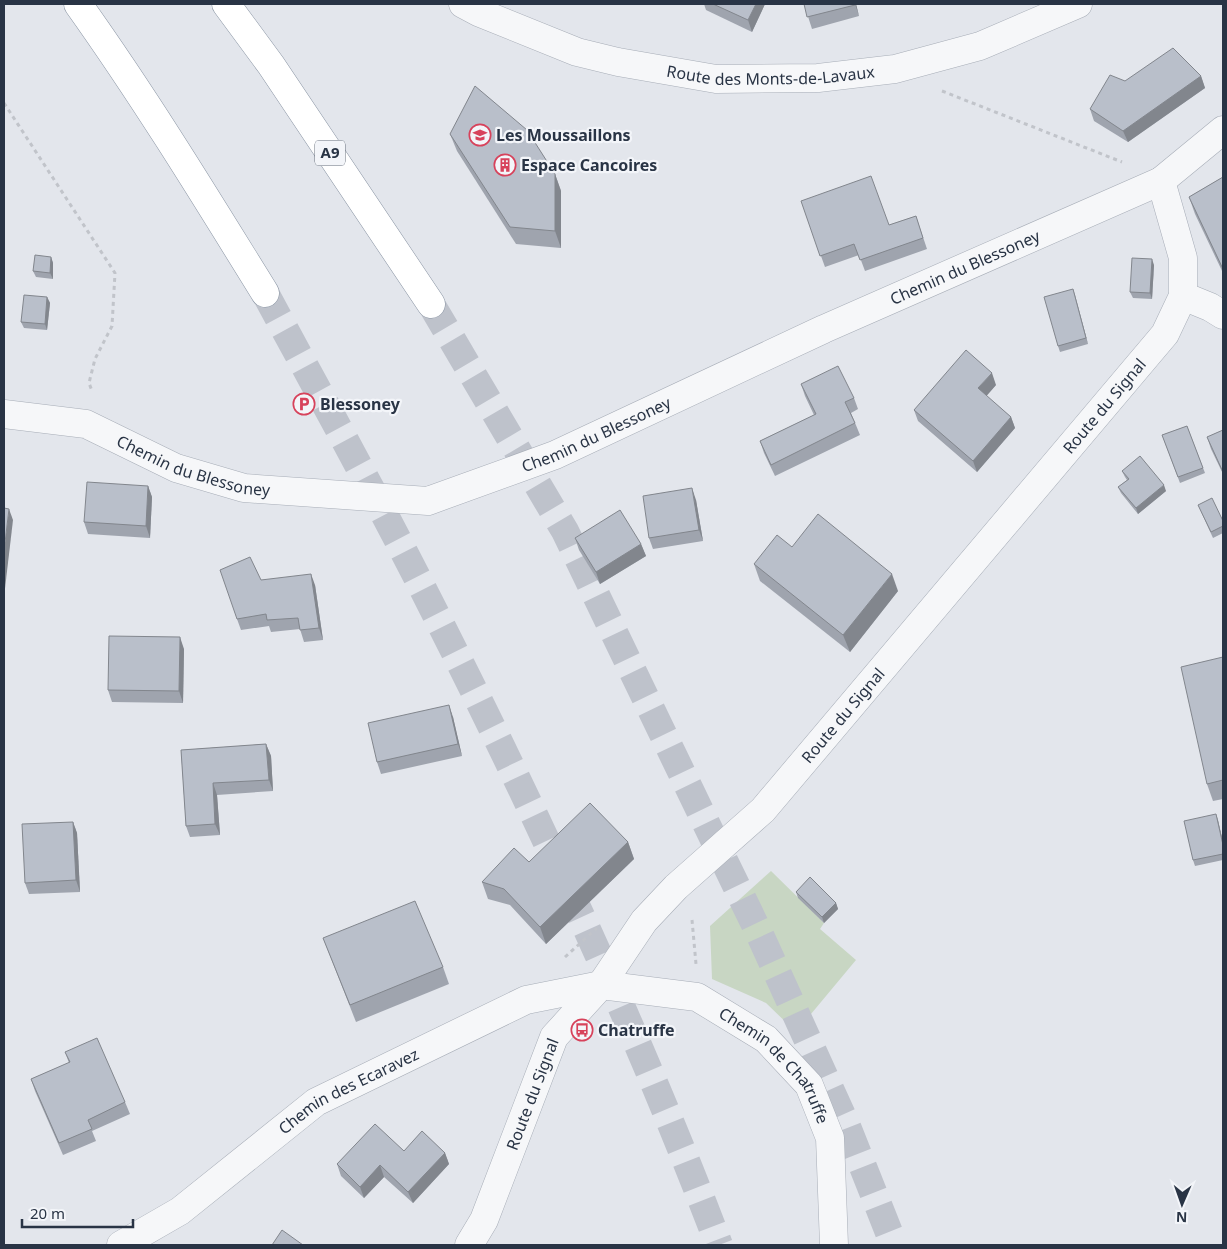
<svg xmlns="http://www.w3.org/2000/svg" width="1227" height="1249" viewBox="0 0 1227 1249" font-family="'Noto Sans',sans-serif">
	<rect width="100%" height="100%" fill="#e3e6ec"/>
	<!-- green -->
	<polygon fill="#c8d6c3" points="771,871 824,923 820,929 856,960 796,1032 766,1003 712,979 710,926"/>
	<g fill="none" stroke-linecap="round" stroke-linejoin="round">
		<!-- motorway-tunnel -->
		<g stroke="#bec2cb" stroke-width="28" stroke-dasharray="28 14" stroke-linecap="butt">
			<path d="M265 293C319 393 374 492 425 593 533 806 634 1022 719 1245"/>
			<polyline points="431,304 565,531 760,935 846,1124 894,1245"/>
		</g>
		<!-- minor casing -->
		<g stroke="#a7adb7" stroke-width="29">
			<g id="minor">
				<polyline points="1183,296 1210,307 1223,315"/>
				<path id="s1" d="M4 414 86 424 176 468 244 488 428 501 555 455 824 329 1161 181 1223 130"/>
				<path id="s2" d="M121 1245 180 1211 316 1102 526 1000 601 985 697 997 766 1039 809 1085 830 1138 834 1245"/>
				<path id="s3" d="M469 1245 484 1220 554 1037 601 985 644 921 676 887 763 810 1165 334 1183 296V258L1161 181"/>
			</g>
		</g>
		<!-- tertiary casing -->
		<g stroke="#a7adb7" stroke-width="29">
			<g id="tertiary">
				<path id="s4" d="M463 4 478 12 577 52 618 62 716 79 818 78 895 69 980 46 1078 4"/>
			</g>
		</g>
		<!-- motorway casing -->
		<g stroke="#8994a3" stroke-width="29">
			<g id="motorway">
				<path d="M78 4C145 98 205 196 265 293"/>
				<polyline points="226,4 271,65 431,304"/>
			</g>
		</g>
		<!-- path -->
		<g stroke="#c1c4ca" stroke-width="3" stroke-dasharray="4 4" stroke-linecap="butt">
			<polyline points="942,91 1122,162"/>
			<polyline points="4,103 115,273 112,326 95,359 89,383 92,391"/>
			<polyline points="692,920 696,964"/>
			<polyline points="565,957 597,928"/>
		</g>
		<!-- minor -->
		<use href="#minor" stroke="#f6f7f9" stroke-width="28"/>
		<!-- tertiary -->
		<use href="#tertiary" stroke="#f6f7f9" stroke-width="28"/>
		<!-- motorway -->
		<use href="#motorway" stroke="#fff" stroke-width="28"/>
	</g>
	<!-- wall -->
	<g fill="#9fa4ae">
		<polygon points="704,4 765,4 752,32 706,10"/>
		<polygon points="804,4 856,4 859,16 812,29"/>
		<polygon points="1201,76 1205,88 1128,142 1094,121 1090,109"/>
		<polygon points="450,134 555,174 561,191 561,248 516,244 457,151"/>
		<polygon points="1223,177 1223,273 1195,214 1189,197"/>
		<polygon points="801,201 889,225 916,216 927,249 865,271 859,255 825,267"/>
		<polygon points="51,257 53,263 53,279 36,277 33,271"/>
		<polygon points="1154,265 1152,299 1133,298 1130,292"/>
		<polygon points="1073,289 1088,344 1060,352 1058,346"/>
		<polygon points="47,297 50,303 47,330 24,328 21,322"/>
		<polygon points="801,384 854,398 858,409 851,413 860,435 775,476 764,453 760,441 814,415 805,396"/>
		<polygon points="996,385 986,396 1011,417 1015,428 977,472 918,421 914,410"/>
		<polygon points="1187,426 1205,473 1180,483 1162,435"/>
		<polygon points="1223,430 1223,474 1211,449 1207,437"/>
		<polygon points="1122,471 1166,491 1138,514 1121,493 1118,487 1127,480 1125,477"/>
		<polygon points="148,486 152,497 150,538 88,534 84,522"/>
		<polygon points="696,500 703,541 653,549 649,538"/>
		<polygon points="1198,505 1223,521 1223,533 1213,538"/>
		<polygon points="575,538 641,544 646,556 600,584 579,550"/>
		<polygon points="754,564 898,591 850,652 760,581"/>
		<polygon points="261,580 315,585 323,640 304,642 300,629 271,632 269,626 241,630 237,619"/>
		<polygon points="184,649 183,703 112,702 108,690"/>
		<polygon points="1223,657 1223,799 1213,801 1207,784"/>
		<polygon points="453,717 462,756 381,774 377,762"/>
		<polygon points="266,744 271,756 273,791 217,795 220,835 190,837 186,826 181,750"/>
		<polygon points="1216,814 1223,842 1223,860 1195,866 1193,860"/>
		<polygon points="73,822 77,833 80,892 29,894 25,883"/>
		<polygon points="628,842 634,859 546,944 510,905 488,899 482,882 529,862"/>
		<polygon points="796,892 836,903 838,909 824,923 798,898"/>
		<polygon points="323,938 443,967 449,984 356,1022"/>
		<polygon points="65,1052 125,1102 130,1114 92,1131 96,1141 63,1155 35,1091 31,1079 69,1063"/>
		<polygon points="445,1153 449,1164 413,1203 384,1177 364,1198 341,1176 337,1164"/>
	</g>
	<!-- shaded-wall -->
	<g fill="#82868d">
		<polygon points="756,4 765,4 752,32 748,20"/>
		<polygon points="855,4 856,4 859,16"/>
		<polygon points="1201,76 1205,88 1128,142 1123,131"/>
		<polygon points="555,174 561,191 561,248 555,231"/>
		<polygon points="51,257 53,263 53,279 50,273"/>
		<polygon points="1152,259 1154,265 1152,299 1150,293"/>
		<polygon points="1073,289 1075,295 1088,344 1086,338"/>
		<polygon points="47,297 50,303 47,330 45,324"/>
		<polygon points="992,373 996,385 983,400 978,388"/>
		<polygon points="1011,417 1015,428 977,472 973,461"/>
		<polygon points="1164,485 1166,491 1138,514 1136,508"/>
		<polygon points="148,486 152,497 150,538 146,526"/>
		<polygon points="692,488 696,500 703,541 699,530"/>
		<polygon points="9,509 13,520 4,597 4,551"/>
		<polygon points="641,544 646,556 600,584 596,572"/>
		<polygon points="311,574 315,585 323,640 319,628"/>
		<polygon points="892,574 898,591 850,652 843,635"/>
		<polygon points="180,637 184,649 183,703 179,691"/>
		<polygon points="449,705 453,717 462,756 458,744"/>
		<polygon points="266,744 271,756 273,791 269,780"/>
		<polygon points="213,783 217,795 220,835 215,824"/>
		<polygon points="1216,814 1218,820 1223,842 1223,845"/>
		<polygon points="73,822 77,833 80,892 76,880"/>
		<polygon points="628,842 634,859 546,944 540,927"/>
		<polygon points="836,903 838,909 824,923 822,917"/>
		<polygon points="445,1153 449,1164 413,1203 408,1192"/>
		<polygon points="380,1165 384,1177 364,1198 360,1187"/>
	</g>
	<!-- building -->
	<g fill="#b9bfca" stroke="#82868d">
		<polygon points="713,4 756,4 748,20"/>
		<polygon points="804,4 855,4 855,5 807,17"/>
		<polygon points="1173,48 1201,76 1123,131 1090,109 1110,75 1125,81"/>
		<polygon points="475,86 527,130 555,174 555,231 510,227 450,134"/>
		<polygon points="871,176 889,225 916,216 923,238 860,260 854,244 820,256 801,201"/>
		<polygon points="1223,177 1223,269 1189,197"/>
		<polygon points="35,255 51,257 50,273 33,271"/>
		<polygon points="1132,258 1152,259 1150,293 1130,292"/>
		<polygon points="1073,289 1086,338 1058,346 1044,297"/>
		<polygon points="24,295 47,297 45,324 21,322"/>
		<polygon points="966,350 992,373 978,388 1011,417 973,461 914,410"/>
		<polygon points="838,366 854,398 845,402 855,423 771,465 760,441 816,414 801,384"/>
		<polygon points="1187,426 1203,468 1178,477 1162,435"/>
		<polygon points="1223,430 1223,472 1207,437"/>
		<polygon points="1140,456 1164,485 1136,508 1118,487 1129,479 1122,471"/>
		<polygon points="87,482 148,486 146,526 84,522"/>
		<polygon points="692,488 699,530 649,538 643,496"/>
		<polygon points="1212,498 1223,521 1223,526 1211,532 1198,505"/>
		<polygon points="4,508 9,509 4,551"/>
		<polygon points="620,510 641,544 596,572 575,538"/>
		<polygon points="818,514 892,574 843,635 754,564 777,535 792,547"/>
		<polygon points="250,557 261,580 311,574 319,628 300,630 298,618 267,620 266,614 237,619 220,570"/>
		<polygon points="109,636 180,637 179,691 108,690"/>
		<polygon points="1223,657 1223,780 1207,784 1181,667"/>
		<polygon points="449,705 458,744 377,762 368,723"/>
		<polygon points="266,744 269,780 213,783 215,824 186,826 181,750"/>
		<polygon points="590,803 628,842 540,927 504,889 482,882 514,848 529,862"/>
		<polygon points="1216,814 1223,845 1223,854 1193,860 1184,821"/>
		<polygon points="73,822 76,880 25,883 22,824"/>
		<polygon points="810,877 836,903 822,917 796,892"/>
		<polygon points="415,901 443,967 350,1005 323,938"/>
		<polygon points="97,1038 125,1102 88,1120 92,1129 59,1143 31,1079 70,1062 65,1052"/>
		<polygon points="375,1124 404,1151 422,1131 445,1153 408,1192 380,1165 360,1187 337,1164"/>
		<polygon points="282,1230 303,1245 272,1245"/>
	</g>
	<!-- icons -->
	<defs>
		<g id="school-ring" transform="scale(1.125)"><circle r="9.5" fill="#f3f5f9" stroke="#d7425b" stroke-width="1.5"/><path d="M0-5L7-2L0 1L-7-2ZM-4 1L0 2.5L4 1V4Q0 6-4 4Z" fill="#d7425b"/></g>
		<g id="building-ring" transform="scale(1.125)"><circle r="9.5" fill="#f3f5f9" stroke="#d7425b" stroke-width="1.5"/><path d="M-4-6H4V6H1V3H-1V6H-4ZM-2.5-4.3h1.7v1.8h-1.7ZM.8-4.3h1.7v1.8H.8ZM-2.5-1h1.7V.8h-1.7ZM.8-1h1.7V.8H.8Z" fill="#d7425b"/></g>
		<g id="parking-ring" transform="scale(1.125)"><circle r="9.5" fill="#f3f5f9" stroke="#d7425b" stroke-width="1.5"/><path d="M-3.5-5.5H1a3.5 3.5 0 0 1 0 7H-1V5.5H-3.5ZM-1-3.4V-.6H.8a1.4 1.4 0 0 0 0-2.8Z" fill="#d7425b"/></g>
		<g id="bus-ring" transform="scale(1.125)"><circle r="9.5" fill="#f3f5f9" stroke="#d7425b" stroke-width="1.5"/><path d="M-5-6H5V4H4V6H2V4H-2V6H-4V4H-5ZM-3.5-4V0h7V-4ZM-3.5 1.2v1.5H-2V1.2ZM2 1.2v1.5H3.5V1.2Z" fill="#d7425b"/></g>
	</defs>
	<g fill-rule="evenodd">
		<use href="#school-ring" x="480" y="135"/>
		<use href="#building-ring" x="505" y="165"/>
		<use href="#parking-ring" x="304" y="404"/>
		<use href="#bus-ring" x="582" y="1030"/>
	</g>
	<g text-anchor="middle" stroke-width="4.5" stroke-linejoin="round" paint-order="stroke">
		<!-- shield labels -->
		<rect fill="#f3f5f9" stroke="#666e7b" stroke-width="1" x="315" y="140.5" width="30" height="25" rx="4"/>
		<g font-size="15" font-weight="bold" fill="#293445">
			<text x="330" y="158">A9</text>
		</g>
		<!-- street labels -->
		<g font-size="16" fill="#293445" stroke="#f3f5f9">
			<text dy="6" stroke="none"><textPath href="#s4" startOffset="320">Route des Monts-de-Lavaux</textPath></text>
			<text dy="6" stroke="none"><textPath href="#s1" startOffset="1024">Chemin du Blessoney</textPath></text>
			<text dy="6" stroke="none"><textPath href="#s3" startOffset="1064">Route du Signal</textPath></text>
			<text dy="6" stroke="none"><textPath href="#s1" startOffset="619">Chemin du Blessoney</textPath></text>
			<text dy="6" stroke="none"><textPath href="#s1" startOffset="199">Chemin du Blessoney</textPath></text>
			<text dy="6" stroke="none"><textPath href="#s3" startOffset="659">Route du Signal</textPath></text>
			<text dy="6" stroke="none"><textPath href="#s2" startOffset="755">Chemin de Chatruffe</textPath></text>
			<text dy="6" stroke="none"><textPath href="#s2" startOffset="276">Chemin des Ecaravez</textPath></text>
			<text dy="6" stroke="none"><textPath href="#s3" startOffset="164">Route du Signal</textPath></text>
		</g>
		<!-- poi labels -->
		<g font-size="16" font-weight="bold" fill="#293445" stroke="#f3f5f9" text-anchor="start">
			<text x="496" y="141">Les Moussaillons</text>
			<text x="521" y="171">Espace Cancoires</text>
			<text x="320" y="410">Blessoney</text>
			<text x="598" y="1036">Chatruffe</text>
		</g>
	</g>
	<!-- border -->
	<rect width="1227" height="1249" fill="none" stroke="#293445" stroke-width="10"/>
	<!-- north arrow -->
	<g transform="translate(1182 1204) rotate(182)" stroke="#f3f5f9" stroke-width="4" paint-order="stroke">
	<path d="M0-4L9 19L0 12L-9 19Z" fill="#293445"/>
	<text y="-8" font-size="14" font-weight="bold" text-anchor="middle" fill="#293445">N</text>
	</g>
	<!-- scale -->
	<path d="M22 1219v8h111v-8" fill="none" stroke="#293445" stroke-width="2.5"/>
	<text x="30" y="1219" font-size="15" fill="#293445" stroke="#f3f5f9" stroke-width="4" paint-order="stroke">20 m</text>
</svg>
